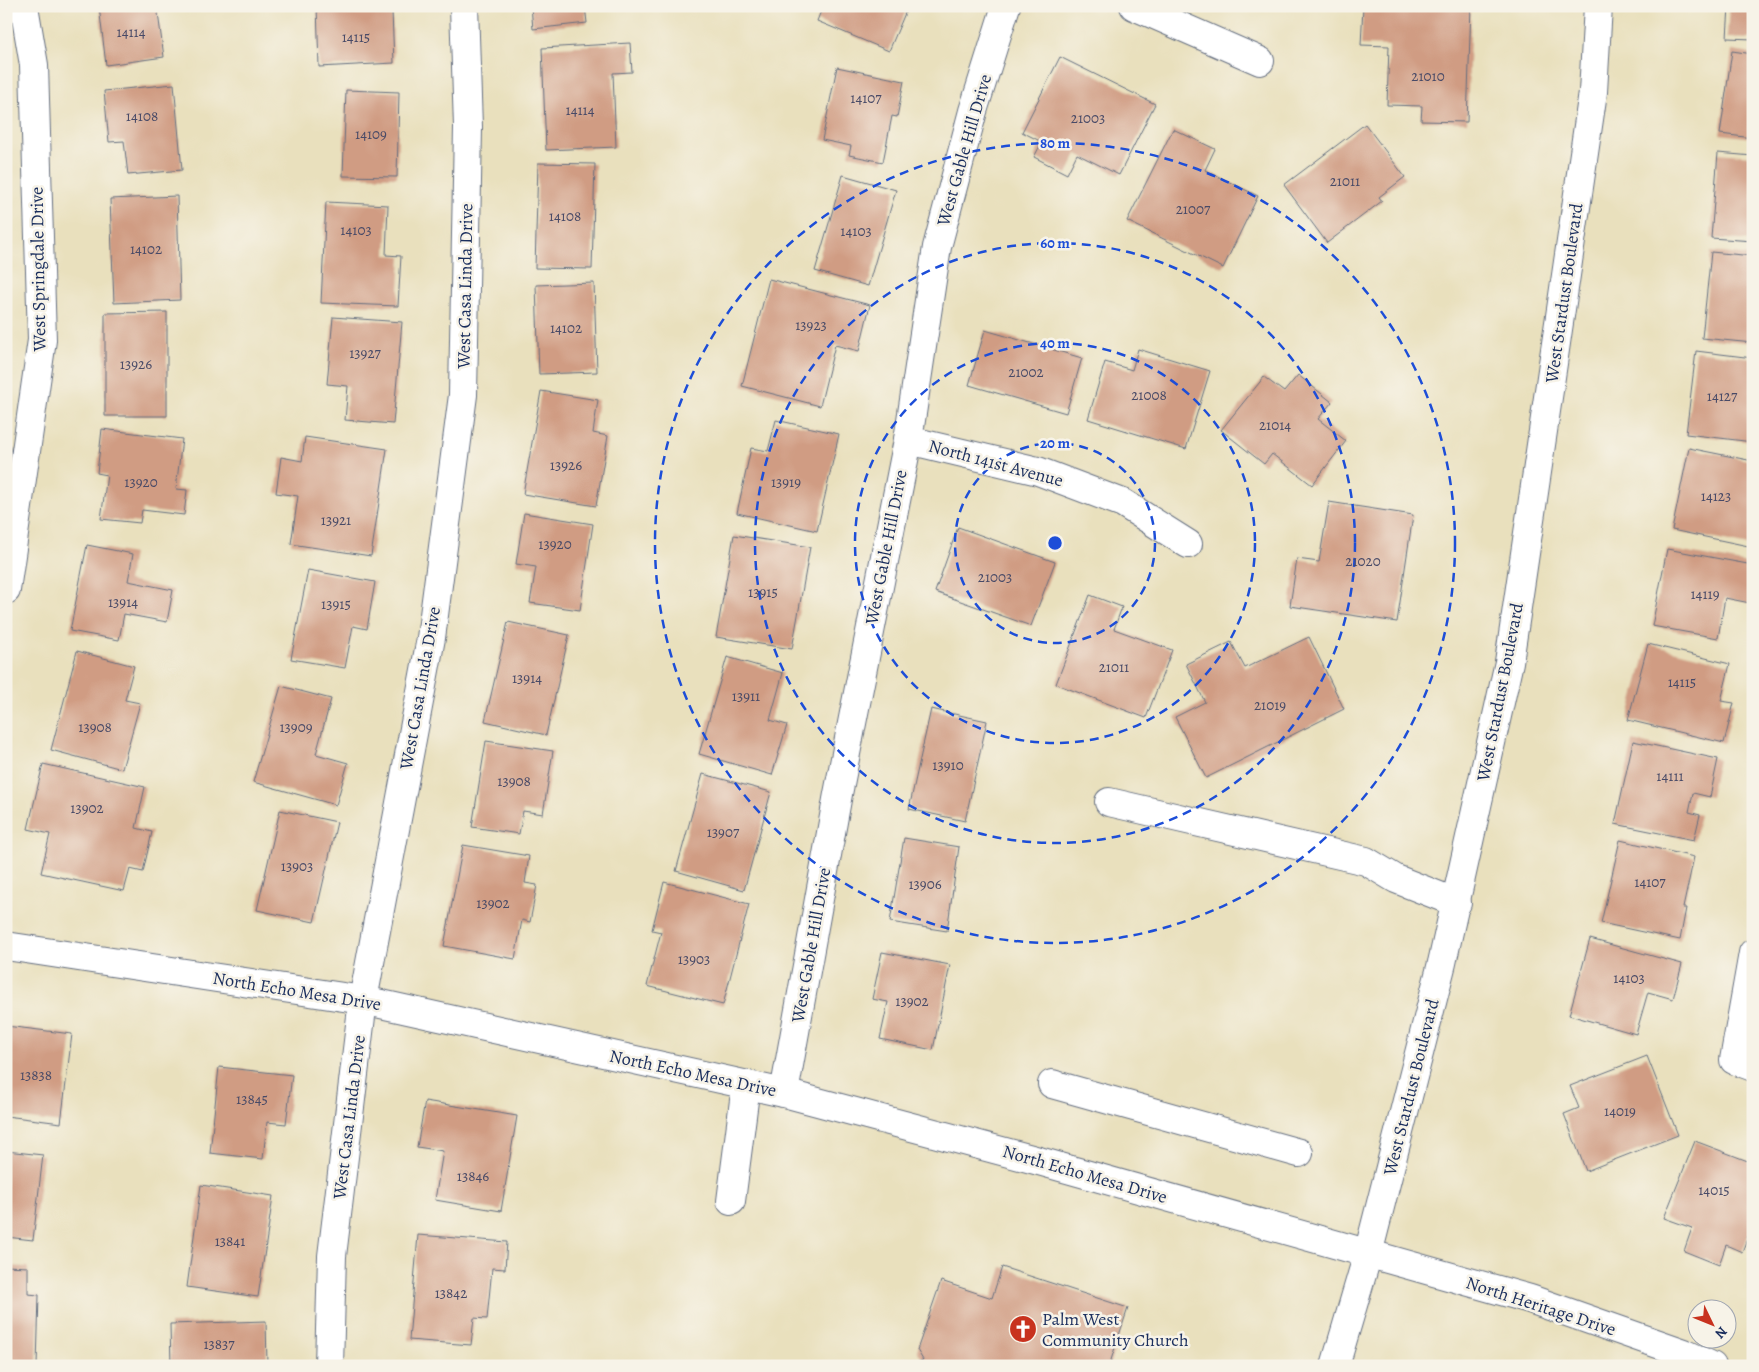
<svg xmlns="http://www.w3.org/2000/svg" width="1759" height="1372" viewBox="0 0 1759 1372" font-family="Alegreya,serif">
	<rect width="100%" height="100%" fill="#f7f3e8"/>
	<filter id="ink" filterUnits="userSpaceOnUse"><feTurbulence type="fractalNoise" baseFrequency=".02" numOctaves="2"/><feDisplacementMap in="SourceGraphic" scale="10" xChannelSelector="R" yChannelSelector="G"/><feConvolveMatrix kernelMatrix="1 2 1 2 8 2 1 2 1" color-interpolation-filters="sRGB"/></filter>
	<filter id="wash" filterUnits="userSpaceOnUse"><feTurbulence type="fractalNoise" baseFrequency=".0096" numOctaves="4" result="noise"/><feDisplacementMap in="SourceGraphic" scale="20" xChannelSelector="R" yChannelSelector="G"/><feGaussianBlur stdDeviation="1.12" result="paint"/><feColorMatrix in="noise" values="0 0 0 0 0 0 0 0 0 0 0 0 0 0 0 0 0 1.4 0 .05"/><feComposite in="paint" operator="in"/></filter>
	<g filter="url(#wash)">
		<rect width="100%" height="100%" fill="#e9e0bd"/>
		<g id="blocks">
			<!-- building -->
			<g fill="#d09c83">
				<polygon points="99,6 157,6 164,57 106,65"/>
				<polygon points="317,6 378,6 378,11 392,11 394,63 319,67"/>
				<polygon points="531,6 585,6 587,23 533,29"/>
				<polygon points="823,6 908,6 889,51 817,21"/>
				<polygon points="1363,6 1471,6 1467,122 1421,121 1422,106 1387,105 1389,46 1361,45"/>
				<polygon points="1729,6 1753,6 1753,39 1727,38"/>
				<polygon points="630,43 632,72 613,73 616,147 546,150 542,48"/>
				<polygon points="1732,51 1753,54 1753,138 1720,134"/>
				<polygon points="1060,57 1155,104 1119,175 1077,154 1067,174 1034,157 1042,142 1022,132"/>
				<polygon points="837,67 904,81 897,117 892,116 883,162 849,155 851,146 822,140"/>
				<polygon points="174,84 182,170 128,175 124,141 109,142 104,91"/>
				<polygon points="346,90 399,92 397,177 343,176"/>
				<polygon points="1365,124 1405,177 1379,197 1382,201 1327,243 1284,185"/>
				<polygon points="1173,129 1215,149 1205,170 1258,196 1223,268 1127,221"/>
				<polygon points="1718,153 1753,156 1753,241 1711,238"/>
				<polygon points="538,163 595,164 592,269 535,268"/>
				<polygon points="843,175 896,190 868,286 815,271"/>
				<polygon points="177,196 180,300 114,303 110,199"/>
				<polygon points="326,202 388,205 386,255 401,256 398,306 321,303"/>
				<polygon points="1711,252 1753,256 1753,343 1702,338"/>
				<polygon points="769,279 870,305 859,351 835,345 820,406 742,386"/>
				<polygon points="594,283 597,372 539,374 536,285"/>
				<polygon points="167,312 167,416 105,416 105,313"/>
				<polygon points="333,317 402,322 393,424 345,420 348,386 327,384"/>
				<polygon points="985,330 1082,358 1066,413 969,385"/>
				<polygon points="1138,349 1210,371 1186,449 1088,419 1105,362 1132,370"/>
				<polygon points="1696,351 1753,358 1753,442 1686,434"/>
				<polygon points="1298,375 1332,402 1318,419 1346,441 1312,485 1272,454 1264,464 1221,430 1264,377 1284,392"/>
				<polygon points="541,391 598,400 593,433 608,436 596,506 523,494"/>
				<polygon points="776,420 839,434 817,531 737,513 751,448 768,451"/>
				<polygon points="102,429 182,439 176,489 187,490 184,515 142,510 140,523 101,519 107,475 97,473"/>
				<polygon points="305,437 387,449 371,556 291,544 298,496 276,493 281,457 302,461"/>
				<polygon points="1689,448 1753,461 1753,547 1672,530"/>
				<polygon points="1329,502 1413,515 1397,622 1290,606 1297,559 1319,562"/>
				<polygon points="524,513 593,524 580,610 530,603 536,567 516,564"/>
				<polygon points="958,527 1055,562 1031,626 935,592"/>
				<polygon points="734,535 810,547 792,649 716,637"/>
				<polygon points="87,545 133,554 128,581 173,590 167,622 124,614 119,640 70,631"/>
				<polygon points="1667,549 1753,565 1753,589 1750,603 1725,598 1718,638 1652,626"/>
				<polygon points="308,570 375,582 367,629 353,626 345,668 291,659"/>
				<polygon points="1090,595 1122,607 1114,629 1172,650 1146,718 1056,684"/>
				<polygon points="508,622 569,635 546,735 485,721"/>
				<polygon points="1309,637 1344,709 1206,778 1175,717 1205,702 1186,664 1231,642 1245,668"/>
				<polygon points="1648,644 1730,664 1721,701 1734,703 1724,743 1628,720"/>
				<polygon points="77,651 134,666 125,700 140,703 122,769 51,750"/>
				<polygon points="727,657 783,673 770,720 787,725 772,775 699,754"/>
				<polygon points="281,686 331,699 316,754 348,763 336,805 253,782"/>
				<polygon points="931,709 987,721 965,821 909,809"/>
				<polygon points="486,741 553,751 543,814 523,811 519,834 472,827"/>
				<polygon points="1633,741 1718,759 1710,797 1693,793 1689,812 1700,815 1694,840 1615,824"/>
				<polygon points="43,764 145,787 136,828 152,832 143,872 130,869 124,891 41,873 50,834 28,829"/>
				<polygon points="703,774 771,792 744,890 676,871"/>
				<polygon points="280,810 337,822 314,922 257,910"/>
				<polygon points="904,838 959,847 947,931 890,922"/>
				<polygon points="1620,840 1694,857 1683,908 1686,908 1680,940 1601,923"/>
				<polygon points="463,845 529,856 525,883 537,885 530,922 522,920 515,959 444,946"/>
				<polygon points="664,882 749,904 723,1005 647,986 661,932 652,930"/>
				<polygon points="1590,939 1682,964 1673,999 1648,992 1636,1034 1569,1015"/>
				<polygon points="882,952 950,965 933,1050 880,1039 888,1002 872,999"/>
				<polygon points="6,1026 72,1034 61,1123 6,1116"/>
				<polygon points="1647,1056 1678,1135 1586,1171 1564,1114 1579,1108 1570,1086"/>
				<polygon points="219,1067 292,1075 286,1124 267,1122 263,1159 210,1153"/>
				<polygon points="425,1101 517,1116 501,1211 435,1200 443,1151 417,1147"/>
				<polygon points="1695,1141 1753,1163 1753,1223 1742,1252 1726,1245 1719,1265 1684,1251 1692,1228 1664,1218"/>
				<polygon points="6,1151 43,1155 33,1240 6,1237"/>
				<polygon points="201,1185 273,1196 258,1297 187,1287"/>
				<polygon points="418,1235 507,1242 505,1269 492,1268 487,1319 474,1318 471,1345 409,1340"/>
				<polygon points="6,1266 28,1267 28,1294 39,1295 37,1366 6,1366"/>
				<polygon points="1002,1267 1128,1308 1109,1366 910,1366 923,1360 917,1350 941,1281 992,1298"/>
				<polygon points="266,1321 267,1364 241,1366 171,1366 170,1324"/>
			</g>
		</g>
	</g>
	<g filter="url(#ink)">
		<use href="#blocks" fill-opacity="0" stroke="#636d7f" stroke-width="1"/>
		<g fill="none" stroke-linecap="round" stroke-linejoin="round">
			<!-- minor casing -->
			<g stroke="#636d7f" stroke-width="30">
				<g id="minor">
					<polyline points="1134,6 1260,61"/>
					<polyline points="908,440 1038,471 1123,503 1188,544"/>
					<polyline points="6,590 42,340 34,65 24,6"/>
					<polyline points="1109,802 1366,861 1396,879 1457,903"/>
					<polyline points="6,946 363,1000 784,1093 1039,1161 1530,1299 1684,1353 1712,1366"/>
					<polyline points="1753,953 1734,1060 1753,1067"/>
					<polyline points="1052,1084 1299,1153"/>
					<polyline points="784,1093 838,794 908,440 937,247 973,111 1006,6"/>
					<polyline points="731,1201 746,1085"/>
					<polyline points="329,1366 332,1256 363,1000 431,638 463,395 468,127 464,6"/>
					<polyline points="1335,1366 1368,1254 1442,963 1509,662 1593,92 1598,6"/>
				</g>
			</g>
			<!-- minor -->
			<use href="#minor" stroke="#fff" stroke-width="28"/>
		</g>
	</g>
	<!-- distance rings -->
	<g fill="none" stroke="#1d4ed8" stroke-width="2.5" stroke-dasharray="9 6">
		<circle cx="1055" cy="543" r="100"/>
		<circle cx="1055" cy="543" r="200"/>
		<circle cx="1055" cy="543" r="300"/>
		<circle cx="1055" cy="543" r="400"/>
	</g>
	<!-- icons -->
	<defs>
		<g id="church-disc" transform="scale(1.4375)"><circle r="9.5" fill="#c8321e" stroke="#f7f3e8"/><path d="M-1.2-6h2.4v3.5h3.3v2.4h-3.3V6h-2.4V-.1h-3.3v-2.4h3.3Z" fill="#fff"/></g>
	</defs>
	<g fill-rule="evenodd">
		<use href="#church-disc" x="1023" y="1329"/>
	</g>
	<g text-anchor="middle" stroke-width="5" stroke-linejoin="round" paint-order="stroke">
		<!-- number labels -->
		<g font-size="15" fill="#484a67">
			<text x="131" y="37">14114</text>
			<text x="356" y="42">14115</text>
			<text x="1428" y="81">21010</text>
			<text x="866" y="103">14107</text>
			<text x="580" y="115">14114</text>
			<text x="142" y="121">14108</text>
			<text x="1088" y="123">21003</text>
			<text x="371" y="139">14109</text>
			<text x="1345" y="186">21011</text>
			<text x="1193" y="214">21007</text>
			<text x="565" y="221">14108</text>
			<text x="356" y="235">14103</text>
			<text x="856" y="236">14103</text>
			<text x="146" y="254">14102</text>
			<text x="811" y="330">13923</text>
			<text x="566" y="333">14102</text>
			<text x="365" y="358">13927</text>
			<text x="136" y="369">13926</text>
			<text x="1026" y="377">21002</text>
			<text x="1149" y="400">21008</text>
			<text x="1722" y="401">14127</text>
			<text x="1275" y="430">21014</text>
			<text x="566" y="470">13926</text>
			<text x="141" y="487">13920</text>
			<text x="786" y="487">13919</text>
			<text x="1716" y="501">14123</text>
			<text x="336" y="525">13921</text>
			<text x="555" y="549">13920</text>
			<text x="1363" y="566">21020</text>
			<text x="995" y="582">21003</text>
			<text x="763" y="597">13915</text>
			<text x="1705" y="599">14119</text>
			<text x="123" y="607">13914</text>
			<text x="336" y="609">13915</text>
			<text x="1114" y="672">21011</text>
			<text x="527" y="683">13914</text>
			<text x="1682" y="687">14115</text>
			<text x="746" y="701">13911</text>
			<text x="1270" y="710">21019</text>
			<text x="95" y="732">13908</text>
			<text x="296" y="732">13909</text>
			<text x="948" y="770">13910</text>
			<text x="1670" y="781">14111</text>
			<text x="514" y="786">13908</text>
			<text x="87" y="813">13902</text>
			<text x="723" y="837">13907</text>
			<text x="297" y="871">13903</text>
			<text x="1650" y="887">14107</text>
			<text x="925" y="889">13906</text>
			<text x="493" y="908">13902</text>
			<text x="694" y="964">13903</text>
			<text x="1629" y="983">14103</text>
			<text x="912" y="1006">13902</text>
			<text x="36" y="1080">13838</text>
			<text x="252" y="1104">13845</text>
			<text x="1620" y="1116">14019</text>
			<text x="473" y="1181">13846</text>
			<text x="1714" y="1195">14015</text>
			<text x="230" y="1246">13841</text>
			<text x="451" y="1298">13842</text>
			<text x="219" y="1349">13837</text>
		</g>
		<!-- street labels -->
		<g font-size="18" fill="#1b2f5e" stroke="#f7f3e8">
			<text transform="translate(964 150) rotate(-74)" y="6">West Gable Hill Drive</text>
			<text transform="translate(38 269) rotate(-91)" y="6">West Springdale Drive</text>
			<text transform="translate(465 286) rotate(-89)" y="6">West Casa Linda Drive</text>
			<text transform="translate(1564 293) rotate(-82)" y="6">West Stardust Boulevard</text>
			<text transform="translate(996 463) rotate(15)" y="6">North 141st Avenue</text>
			<text transform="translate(886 547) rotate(-79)" y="6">West Gable Hill Drive</text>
			<text transform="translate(420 688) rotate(-80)" y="6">West Casa Linda Drive</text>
			<text transform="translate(1500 692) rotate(-79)" y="6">West Stardust Boulevard</text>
			<text transform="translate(811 945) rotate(-80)" y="6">West Gable Hill Drive</text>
			<text transform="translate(297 991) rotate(9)" y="6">North Echo Mesa Drive</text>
			<text transform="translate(693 1073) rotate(12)" y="6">North Echo Mesa Drive</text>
			<text transform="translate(1411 1087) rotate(-76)" y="6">West Stardust Boulevard</text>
			<text transform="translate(349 1117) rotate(-83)" y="6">West Casa Linda Drive</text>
			<text transform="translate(1085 1174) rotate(16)" y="6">North Echo Mesa Drive</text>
			<text transform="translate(1541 1306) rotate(18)" y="6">North Heritage Drive</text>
		</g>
		<!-- poi labels -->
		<g font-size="18" fill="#1b2f5e" stroke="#f7f3e8" text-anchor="start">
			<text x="1042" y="1325">Palm West<tspan x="1042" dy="21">Community Church</tspan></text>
		</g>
	</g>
	<circle cx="1055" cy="543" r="8" fill="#1d4ed8" stroke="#f7f3e8" stroke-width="2.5"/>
	<g font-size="15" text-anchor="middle" font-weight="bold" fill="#1d4ed8" stroke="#f7f3e8" stroke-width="5" stroke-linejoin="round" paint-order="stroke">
		<text x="1055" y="148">80 m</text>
		<text x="1055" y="248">60 m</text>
		<text x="1055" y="348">40 m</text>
		<text x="1055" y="448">20 m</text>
	</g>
	<!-- margin -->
	<rect width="1759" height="1372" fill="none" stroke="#f7f3e8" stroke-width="25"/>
	<!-- north arrow -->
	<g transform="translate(1712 1324) rotate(133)"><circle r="24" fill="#f7f3e8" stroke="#9fa5b1"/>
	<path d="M0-4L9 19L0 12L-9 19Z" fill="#c8321e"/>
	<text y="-8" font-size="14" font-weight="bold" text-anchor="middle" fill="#1b2f5e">N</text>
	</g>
</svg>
